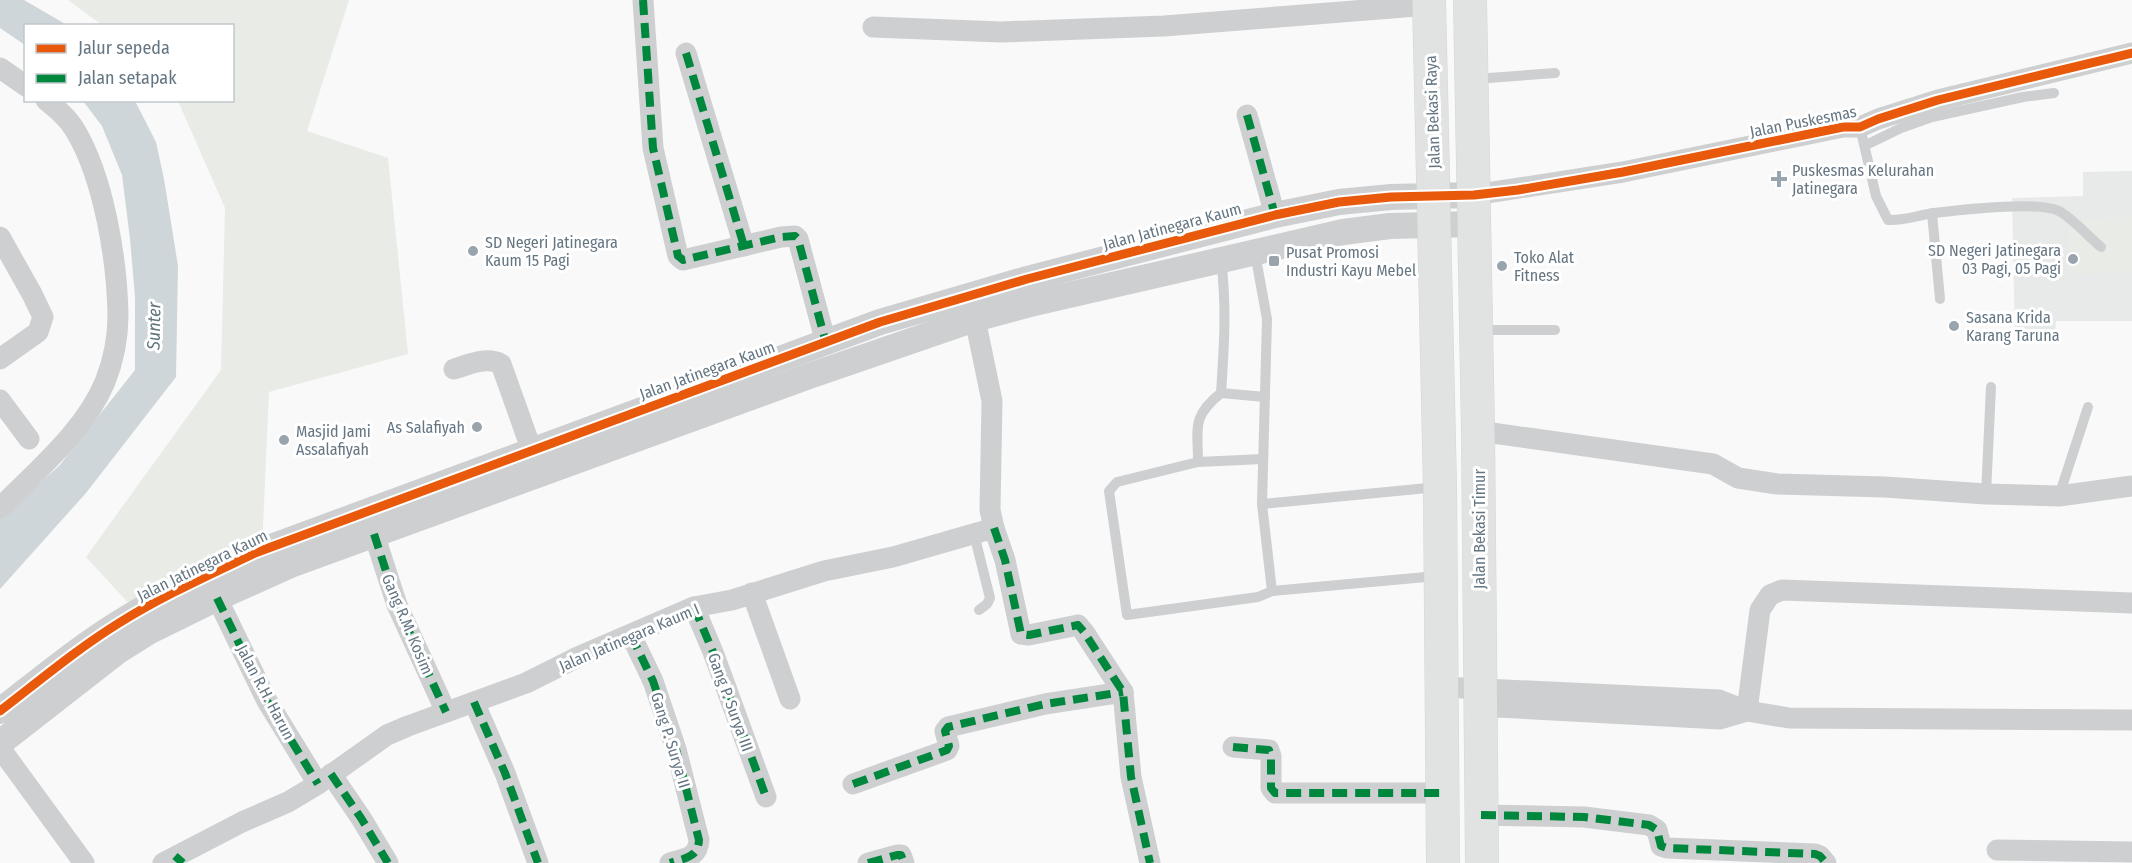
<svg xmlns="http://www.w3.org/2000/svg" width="2132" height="863" viewBox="0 0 2132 863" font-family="'Fira Sans Condensed',sans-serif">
	<rect width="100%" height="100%" fill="#f9f9f9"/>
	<!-- built -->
	<polygon fill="#e8e9e9" points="2132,171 2132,321 2056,321 2055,336 2015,337 2012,198 2083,196 2083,172"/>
	<!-- green -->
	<g fill="#e8ebe6">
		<polygon points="68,0 349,0 307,131 388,158 408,354 269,392 262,549 132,607 86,557 221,370 225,208 178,101 232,100 232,26 102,25"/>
		<polygon points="2132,217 2132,272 2070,275 2068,220"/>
	</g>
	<!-- water -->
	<g fill="#ced6d9">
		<polygon points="0,0 24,0 67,25 26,26 25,45 0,28"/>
		<polygon points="83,101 135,101 156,142 164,179 178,266 176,377 86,493 0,589 0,518 59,466 135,370 135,297 130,239 122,175 102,126"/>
	</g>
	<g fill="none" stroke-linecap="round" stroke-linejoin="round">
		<!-- primary casing -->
		<g stroke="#d5d6d7" stroke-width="34">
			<g id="primary">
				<polyline points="1429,0 1440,487 1443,863"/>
				<polyline points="1470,0 1478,431 1482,863"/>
			</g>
		</g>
		<!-- service -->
		<g stroke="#cecfd0" stroke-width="10">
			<polyline points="1475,79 1555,73"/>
			<path d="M1860 127 1876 196 1888 220C1904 221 1919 215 1934 213 1959 210 2038 201 2059 211 2071 217 2090 238 2101 247"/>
			<polyline points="1866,145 1901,128 1932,117 2023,97 2054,93"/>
			<polyline points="1932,213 1940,299"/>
			<polyline points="1255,253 1267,319 1262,504 1272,591 1437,576"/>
			<path d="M1221 260C1227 305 1224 349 1221 393L1265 397"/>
			<polyline points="1479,330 1555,330"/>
			<path d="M1221 393C1191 417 1198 428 1198 462L1263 459"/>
			<polyline points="1198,462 1117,482 1109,491 1127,615 1258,597 1272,591"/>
			<polyline points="1986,494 1991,387"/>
			<polyline points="2059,496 2088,407"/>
			<polyline points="1262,504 1438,487"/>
			<polyline points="974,534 990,598 987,604 979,610"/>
		</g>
		<!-- minor -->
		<g stroke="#cecfd0" stroke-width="21">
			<polyline points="643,0 653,148 678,256 683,260 781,237 795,236 798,239 826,343"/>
			<polyline points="873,27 1001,32 1164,26 1429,5"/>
			<polyline points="686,53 744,246"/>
			<polyline points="0,68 26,86"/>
			<polyline points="1247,115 1275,215"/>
			<polyline points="1474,195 1623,172 1843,127 1860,127 1878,119 1938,100 2132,53"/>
			<polyline points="0,237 32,294 43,317 38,332 0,359"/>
			<polyline points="975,319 992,401 990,510 994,528 1005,560 1021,634 1029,635 1078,625 1084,632 1123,692 1131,777 1150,863"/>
			<path d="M454 369C468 365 487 356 501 364L532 451"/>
			<polyline points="0,400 29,439"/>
			<polyline points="1478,431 1713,464 1738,478 1777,484 1885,487 1986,494 2059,496 2132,486"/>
			<path d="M0 508C37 470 84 432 105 382 113 362 118 338 118 315 117 260 104 178 75 130 68 118 57 109 46 100"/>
			<polyline points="374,534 397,605 446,712"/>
			<polyline points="752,593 790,699"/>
			<polyline points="217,598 267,701 318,784"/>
			<polyline points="694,607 713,652 766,797"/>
			<path d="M631 635 653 681 676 749 699 840C698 858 685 858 670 863"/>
			<polyline points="1441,687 1719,700 1747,711 1789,718 2132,720"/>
			<polyline points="474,702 505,773 538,863"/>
			<polyline points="1747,711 1760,610 1770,595 1782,590 2132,603"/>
			<polyline points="1480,714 1488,708 1498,707 1720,719 1747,711"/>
			<polyline points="1233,747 1269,750 1271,756 1271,788 1275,793 1442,793"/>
			<polyline points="0,748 84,863"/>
			<polyline points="331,774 361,818 388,863"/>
			<polyline points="853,784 947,750 949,746 945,731 948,727 1045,704 1123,692"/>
			<polyline points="1481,815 1584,817 1649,825 1657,830 1661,846 1667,848 1815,854 1820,856 1826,863"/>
			<polyline points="1997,850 2132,852"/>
			<polyline points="163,863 242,822 288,802 318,784 387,735 408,726 526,683 578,657 694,607 732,600 824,571 893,557 994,528"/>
			<polyline points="868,863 897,855 901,855 904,863"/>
		</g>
		<!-- tertiary -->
		<g stroke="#cecfd0" stroke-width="26">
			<path d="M0 711C39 681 77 649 119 623 162 596 209 575 255 553L880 322 1027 279 1275 215 1339 202 1391 197 1474 195"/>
			<polyline points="0,743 118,651 150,631 217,598 293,564 809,376 975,319 1034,303 1343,232 1390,226 1475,224"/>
		</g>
		<!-- primary -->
		<use href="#primary" stroke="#e1e2e2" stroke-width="33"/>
		<!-- quiet -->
		<g stroke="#00873e" stroke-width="8" stroke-dasharray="15 8" stroke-linecap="butt">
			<polyline points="643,0 653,148 678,256 683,260 781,237 795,236 798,239 826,343"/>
			<polyline points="686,53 744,246"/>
			<polyline points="1247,115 1275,215"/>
			<polyline points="994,528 1005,560 1021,634 1029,635 1078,625 1084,632 1123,692 1131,777 1150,863"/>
			<polyline points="374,534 397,605 446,712"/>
			<polyline points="217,598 267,701 318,784"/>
			<polyline points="694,607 713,652 766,797"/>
			<path d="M631 635 653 681 676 749 699 840C698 858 685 858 670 863"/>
			<polyline points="474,702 505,773 538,863"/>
			<polyline points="1233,747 1269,750 1271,756 1271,788 1275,793 1442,793"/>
			<polyline points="331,774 361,818 388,863"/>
			<polyline points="853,784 947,750 949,746 945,731 948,727 1045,704 1123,692"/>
			<polyline points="1481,815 1584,817 1649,825 1657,830 1661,846 1667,848 1815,854 1820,856 1826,863"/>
			<polyline points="175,856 183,863"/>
			<polyline points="868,863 897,855 901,855 904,863"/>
		</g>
		<!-- cycleway casing -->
		<g stroke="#fff" stroke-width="13">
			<path id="cycleway" d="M0 711C39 681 77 649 119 623 162 596 209 575 255 553L880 322 1027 279 1275 215 1339 202 1391 197 1474 195 1518 190 1623 172 1843 127H1860L1878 119 1938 100 2132 53"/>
		</g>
		<!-- cycleway -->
		<use href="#cycleway" stroke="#e8590c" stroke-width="9"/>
	</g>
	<!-- markers -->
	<g fill="#99a4ac" stroke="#fff" stroke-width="2">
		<path d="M1776 170h6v6h6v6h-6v6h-6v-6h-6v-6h6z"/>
		<circle cx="473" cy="251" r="6"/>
		<circle cx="2073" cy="259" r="6"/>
		<rect x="1268" y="255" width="12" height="12" rx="3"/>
		<circle cx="1502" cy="266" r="6"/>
		<circle cx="1954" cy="326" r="6"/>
		<circle cx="477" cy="427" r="6"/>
		<circle cx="284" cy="440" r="6"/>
	</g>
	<g text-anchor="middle" stroke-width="6" stroke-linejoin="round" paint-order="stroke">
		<!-- street labels -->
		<g font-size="16" fill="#657683" stroke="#fff">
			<text transform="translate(1432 112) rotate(-92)" y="6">Jalan Bekasi Raya</text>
			<text transform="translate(1803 121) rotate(-11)" y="6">Jalan Puskesmas</text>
			<text transform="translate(1172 226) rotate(-15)" y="6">Jalan Jatinegara Kaum</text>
			<text transform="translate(707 370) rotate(-20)" y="6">Jalan Jatinegara Kaum</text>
			<text transform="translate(1479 529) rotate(-90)" y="6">Jalan Bekasi Timur</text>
			<text transform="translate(202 565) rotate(-26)" y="6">Jalan Jatinegara Kaum</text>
			<text transform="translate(408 624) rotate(67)" y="6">Gang R.M. Kosim</text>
			<text transform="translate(629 637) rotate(-23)" y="6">Jalan Jatinegara Kaum I</text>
			<text transform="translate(266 692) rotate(62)" y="6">Jalan R.H. Harun</text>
			<text transform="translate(731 702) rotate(70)" y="6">Gang P. Surya III</text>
			<text transform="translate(671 740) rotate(73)" y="6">Gang P. Surya II</text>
		</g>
		<!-- poi labels -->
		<g font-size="16" fill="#657683" stroke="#fff" text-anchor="start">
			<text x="1792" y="176">Puskesmas Kelurahan<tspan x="1792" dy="18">Jatinegara</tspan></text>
			<text x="485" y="248">SD Negeri Jatinegara<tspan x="485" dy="18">Kaum 15 Pagi</tspan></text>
			<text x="2061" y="256" text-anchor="end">SD Negeri Jatinegara<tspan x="2061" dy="18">03 Pagi, 05 Pagi</tspan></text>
			<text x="1286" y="258">Pusat Promosi<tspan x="1286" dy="18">Industri Kayu Mebel</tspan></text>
			<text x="1514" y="263">Toko Alat<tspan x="1514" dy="18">Fitness</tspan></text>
			<text x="1966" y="323">Sasana Krida<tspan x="1966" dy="18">Karang Taruna</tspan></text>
			<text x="465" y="433" text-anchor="end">As Salafiyah</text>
			<text x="296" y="437">Masjid Jami<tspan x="296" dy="18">Assalafiyah</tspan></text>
		</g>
		<!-- water labels -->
		<g font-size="18" font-style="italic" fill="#60757c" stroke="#fff">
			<text transform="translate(154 326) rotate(-89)" y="6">Sunter</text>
		</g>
	</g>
	<!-- legend -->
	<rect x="24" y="24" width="210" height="78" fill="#ffffff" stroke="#c1c8cd" stroke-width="1.5"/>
	<rect x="36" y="44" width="30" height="9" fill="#e8590c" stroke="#c1c8cd" stroke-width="1.5"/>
	<text x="78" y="54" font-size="18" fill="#657683">Jalur sepeda</text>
	<rect x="36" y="74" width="30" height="9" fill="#00873e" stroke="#c1c8cd" stroke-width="1.5"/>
	<text x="78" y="84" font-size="18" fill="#657683">Jalan setapak</text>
</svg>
